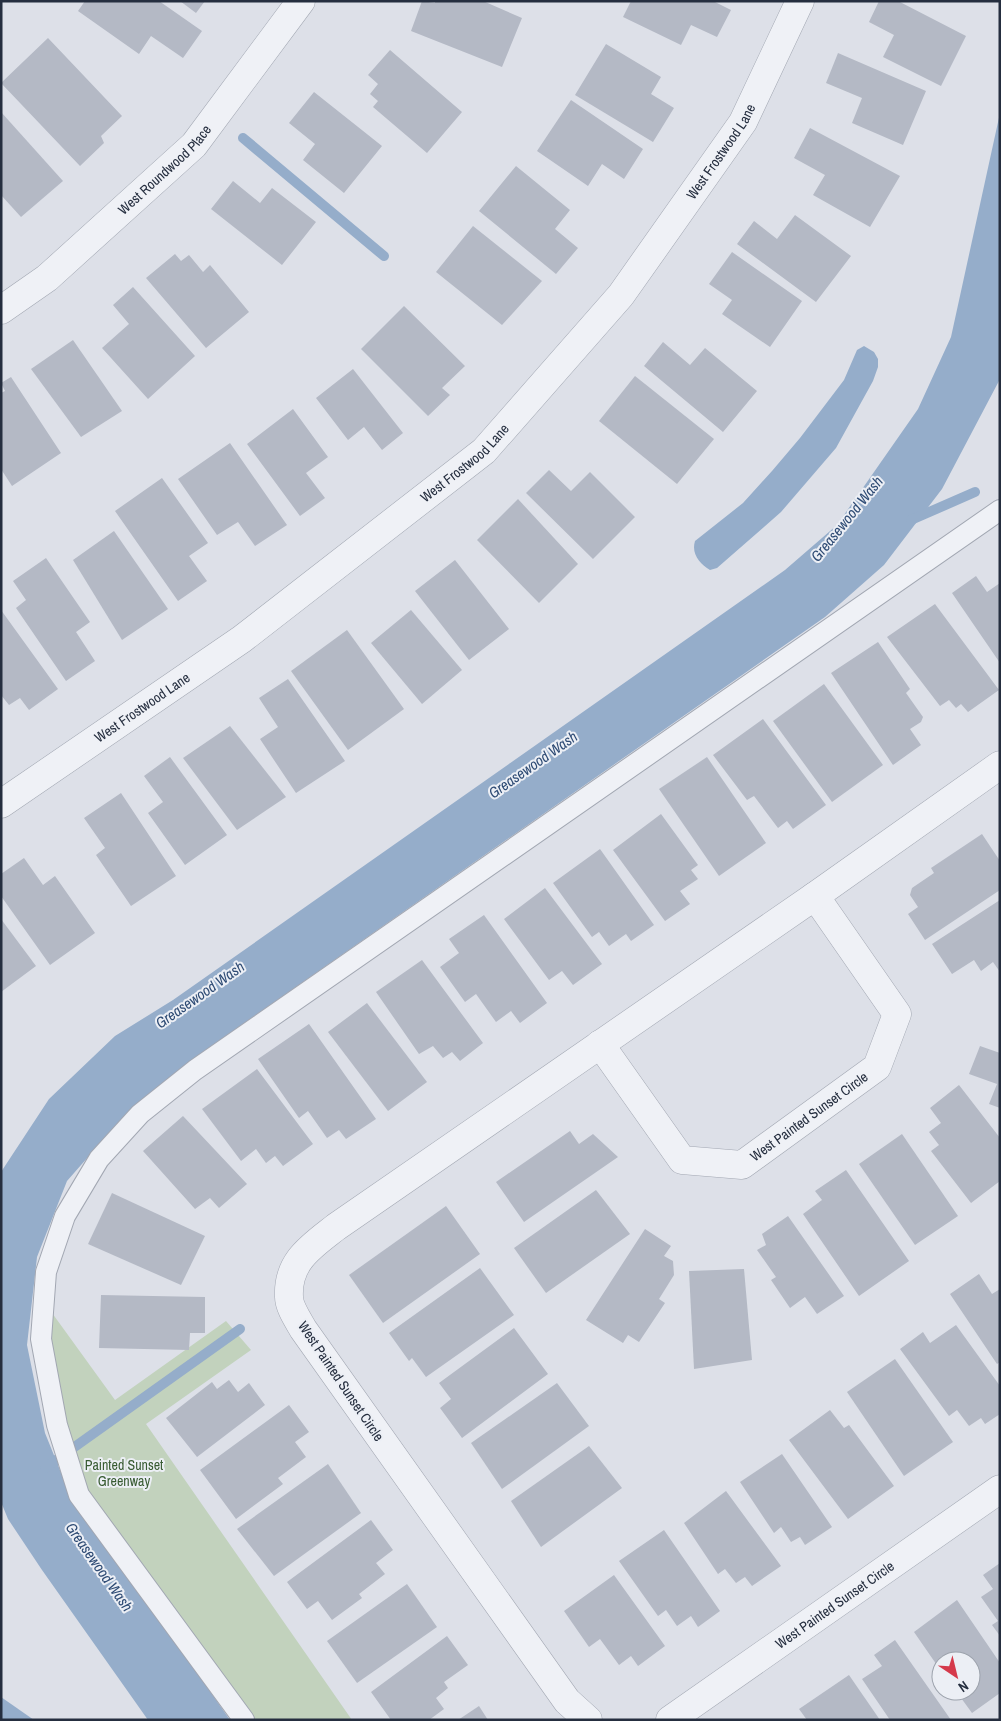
<svg xmlns="http://www.w3.org/2000/svg" width="1001" height="1721" viewBox="0 0 1001 1721" font-family="'Archivo Narrow',sans-serif">
	<rect width="100%" height="100%" fill="#dde0e8"/>
	<!-- green -->
	<polygon fill="#c2d2bd" points="47,1306 115,1400 226,1321 251,1350 146,1424 352,1720 241,1720 78,1488 51,1420"/>
	<!-- water -->
	<g fill="#95adca">
		<polygon points="1000,113 1000,379 942,489 884,565 825,617 190,1061 124,1116 67,1181 37,1257 27,1345 45,1433 66,1485 230,1720 148,1720 42,1570 8,1519 1,1502 1,1172 49,1099 115,1036 173,1000 785,570 837,525 918,409 951,337"/>
		<path d="M864 346 874 352 878 359V367L873 381 836 448 781 512 717 568 710 570C700 564 691 554 695 541L743 503 772 471 800 438 844 380 857 350Z"/>
		<polygon points="1,1697 34,1720 1,1720"/>
	</g>
	<g fill="none" stroke-linecap="round" stroke-linejoin="round">
		<!-- stream -->
		<g stroke="#95adca" stroke-width="10">
			<polyline points="243,138 384,256"/>
			<polyline points="911,520 975,492"/>
			<polyline points="45,1468 240,1329"/>
		</g>
	</g>
	<!-- building -->
	<g fill="#b4b9c5">
		<polygon points="85,1 159,1 202,31 183,58 151,36 139,54 78,11"/>
		<polygon points="180,1 205,1 196,13"/>
		<polygon points="422,1 435,3 435,1 483,1 522,18 502,67 411,31"/>
		<polygon points="631,1 713,1 731,10 717,37 691,25 681,45 623,17"/>
		<polygon points="879,1 898,1 966,36 941,86 883,57 894,35 869,22"/>
		<polygon points="48,38 122,116 101,136 104,143 80,166 1,83"/>
		<polygon points="606,44 661,77 651,94 674,108 653,142 575,95"/>
		<polygon points="390,50 462,112 427,153 373,107 378,101 370,94 378,84 368,75"/>
		<polygon points="838,53 926,91 903,145 852,123 862,98 826,83"/>
		<polygon points="314,92 382,146 344,193 303,160 315,144 289,123"/>
		<polygon points="571,100 643,149 624,179 602,164 588,186 537,151"/>
		<polygon points="1,112 63,181 21,217 1,195"/>
		<polygon points="810,128 900,176 870,227 813,195 825,175 794,158"/>
		<polygon points="516,166 570,210 555,229 578,248 556,274 479,211"/>
		<polygon points="233,181 260,203 272,188 316,222 282,265 211,209"/>
		<polygon points="795,215 851,256 816,302 737,244 754,221 777,239"/>
		<polygon points="473,226 542,281 502,325 436,272"/>
		<polygon points="732,252 802,301 770,347 722,314 732,300 709,284"/>
		<polygon points="175,254 181,261 189,255 203,272 210,265 249,312 206,348 146,278"/>
		<polygon points="133,287 195,356 148,399 102,348 129,324 113,305"/>
		<polygon points="404,306 465,366 442,388 450,395 428,416 361,349"/>
		<polygon points="73,340 122,411 81,437 31,369"/>
		<polygon points="663,342 690,365 705,348 757,391 723,432 644,366"/>
		<polygon points="353,369 403,433 382,450 364,427 348,440 316,398"/>
		<polygon points="635,376 714,439 677,484 599,421"/>
		<polygon points="11,377 61,453 12,486 1,469 1,393 5,391 1,383"/>
		<polygon points="293,409 328,457 306,473 325,498 300,516 247,444"/>
		<polygon points="230,443 287,525 255,546 238,522 217,535 178,479"/>
		<polygon points="549,470 571,491 590,472 635,517 593,559 526,493"/>
		<polygon points="162,478 208,543 189,556 207,581 178,601 115,511"/>
		<polygon points="518,499 578,564 539,603 477,540"/>
		<polygon points="114,531 168,609 122,640 73,560"/>
		<polygon points="46,558 90,622 76,632 95,661 66,681 16,608 26,600 13,581"/>
		<polygon points="455,560 509,629 469,660 415,591"/>
		<polygon points="976,576 987,592 1000,583 1000,663 952,593"/>
		<polygon points="935,604 999,690 968,712 961,704 956,708 949,700 940,706 887,637"/>
		<polygon points="1,610 58,689 29,710 20,698 9,705 1,695"/>
		<polygon points="411,610 462,670 422,704 371,643"/>
		<polygon points="347,630 404,709 348,750 291,671"/>
		<polygon points="878,642 910,689 906,693 923,717 921,722 910,729 921,745 893,765 831,673"/>
		<polygon points="288,679 345,761 296,793 260,739 278,727 259,698"/>
		<polygon points="824,684 883,765 832,802 773,721"/>
		<polygon points="763,719 826,805 793,829 787,821 778,828 754,796 747,800 713,755"/>
		<polygon points="230,726 286,797 237,830 183,758"/>
		<polygon points="170,757 227,835 185,865 148,813 163,802 144,776"/>
		<polygon points="707,757 766,843 719,876 659,789"/>
		<polygon points="121,793 176,876 131,906 96,855 105,848 84,818"/>
		<polygon points="661,814 698,865 691,870 698,879 680,891 690,904 665,921 613,850"/>
		<polygon points="982,834 1000,861 1000,890 925,940 908,914 918,907 910,895 912,888 934,873 931,868"/>
		<polygon points="600,849 654,925 631,941 626,934 609,946 599,932 592,937 553,883"/>
		<polygon points="24,858 43,885 55,876 95,933 50,965 1,896 1,874"/>
		<polygon points="545,888 602,964 573,985 562,971 549,980 504,919"/>
		<polygon points="1000,900 1000,972 993,962 981,971 974,960 952,974 932,944"/>
		<polygon points="484,915 547,1003 520,1023 511,1011 496,1022 476,994 465,1002 440,967 459,953 449,939"/>
		<polygon points="1,919 36,966 1,992"/>
		<polygon points="422,960 483,1043 460,1061 452,1052 443,1058 433,1046 419,1054 376,992"/>
		<polygon points="367,1003 427,1082 388,1111 328,1032"/>
		<polygon points="309,1024 376,1119 346,1139 339,1130 327,1138 308,1111 299,1118 258,1059"/>
		<polygon points="980,1046 1000,1053 1000,1108 989,1104 997,1084 969,1074"/>
		<polygon points="257,1069 313,1144 283,1166 275,1156 266,1163 256,1149 241,1161 202,1109"/>
		<polygon points="959,1085 1000,1138 1000,1181 971,1203 931,1151 939,1145 929,1132 941,1123 930,1108"/>
		<polygon points="183,1116 247,1184 219,1208 210,1198 195,1209 143,1151"/>
		<polygon points="570,1131 579,1144 593,1134 618,1157 524,1222 496,1182"/>
		<polygon points="902,1134 958,1216 915,1245 859,1164"/>
		<polygon points="846,1170 909,1261 859,1296 803,1214 822,1200 815,1191"/>
		<polygon points="596,1190 630,1234 546,1293 514,1248"/>
		<polygon points="112,1193 205,1236 181,1285 88,1244"/>
		<polygon points="446,1206 480,1254 383,1323 349,1275"/>
		<polygon points="788,1216 844,1296 817,1314 805,1297 790,1308 771,1280 776,1277 757,1250 766,1245 762,1234"/>
		<polygon points="645,1229 671,1246 664,1256 673,1261 674,1275 659,1299 665,1303 639,1342 628,1335 623,1343 586,1320"/>
		<polygon points="480,1268 514,1315 426,1377 412,1358 409,1361 389,1333"/>
		<polygon points="744,1269 752,1360 694,1369 689,1271"/>
		<polygon points="979,1274 992,1294 1000,1289 1000,1362 997,1364 950,1294"/>
		<polygon points="101,1295 205,1297 205,1333 190,1333 189,1350 99,1348"/>
		<polygon points="956,1325 1000,1386 1000,1414 985,1424 981,1418 969,1426 957,1410 949,1416 900,1349 923,1332 930,1343"/>
		<polygon points="514,1328 548,1374 462,1438 440,1408 451,1399 439,1383"/>
		<polygon points="895,1359 953,1442 904,1476 847,1392"/>
		<polygon points="229,1380 238,1392 249,1383 265,1405 197,1457 166,1418 212,1382 217,1389"/>
		<polygon points="557,1383 589,1426 502,1489 471,1443"/>
		<polygon points="289,1405 309,1432 295,1442 306,1457 278,1478 283,1484 236,1519 200,1470"/>
		<polygon points="830,1410 844,1428 849,1425 894,1486 848,1519 789,1440"/>
		<polygon points="589,1446 622,1488 541,1547 511,1501"/>
		<polygon points="782,1454 832,1527 805,1545 800,1537 791,1542 781,1527 774,1533 740,1482"/>
		<polygon points="328,1464 361,1513 274,1576 237,1529"/>
		<polygon points="726,1491 781,1566 752,1586 745,1577 736,1583 725,1569 718,1574 684,1523"/>
		<polygon points="371,1520 393,1550 376,1563 385,1574 359,1594 362,1598 332,1620 318,1601 307,1609 287,1582"/>
		<polygon points="664,1530 720,1611 698,1627 691,1616 677,1626 666,1610 658,1616 619,1561"/>
		<polygon points="1000,1563 1000,1636 992,1625 998,1621 981,1597 993,1589 983,1575"/>
		<polygon points="614,1575 665,1646 638,1666 631,1656 619,1665 600,1639 589,1647 564,1611"/>
		<polygon points="407,1584 437,1627 357,1683 327,1641"/>
		<polygon points="957,1600 1000,1663 1000,1693 972,1713 956,1691 971,1691 971,1661 941,1661 941,1671 914,1632"/>
		<polygon points="447,1636 468,1665 444,1682 448,1688 436,1698 444,1709 429,1720 391,1720 371,1692"/>
		<polygon points="895,1640 951,1720 890,1720 862,1679 882,1666 874,1655"/>
		<polygon points="849,1675 880,1720 807,1720 799,1709"/>
		<polygon points="479,1706 488,1720 458,1720"/>
	</g>
	<g fill="none" stroke-linecap="round" stroke-linejoin="round">
		<!-- lane casing -->
		<g stroke="#a2a7b2" stroke-width="22">
			<polyline id="lane" points="244,1720 79,1495 57,1425 41,1339 46,1272 65,1216 99,1159 140,1114 195,1070 1000,510"/>
		</g>
		<!-- street casing -->
		<g stroke="#a2a7b2" stroke-width="29">
			<g id="street">
				<path id="s1" d="M1 310 47 278 194 145 301 1"/>
				<path id="s2" d="M1 804 242 639 484 451 621 295 743 122 800 1"/>
				<path id="s3" d="M600 1044 682 1160 742 1165 877 1067 897 1014 815 896"/>
				<path d="M588 1720 567 1701 303 1329C298 1320 289 1307 289 1297 287 1261 312 1246 336 1227L815 896 1000 765"/>
				<path id="s4" d="M670 1720 1000 1489"/>
			</g>
		</g>
		<!-- lane -->
		<use href="#lane" stroke="#eff1f6" stroke-width="20"/>
		<!-- street -->
		<use href="#street" stroke="#eff1f6" stroke-width="28"/>
	</g>
	<g text-anchor="middle" stroke-width="4" stroke-linejoin="round" paint-order="stroke">
		<!-- street labels -->
		<g font-size="14" fill="#252e3f" stroke="#eceff5">
			<text dy="5" stroke="none"><textPath href="#s2" startOffset="981">West Frostwood Lane</textPath></text>
			<text dy="5" stroke="none"><textPath href="#s1" startOffset="216">West Roundwood Place</textPath></text>
			<text dy="5" stroke="none"><textPath href="#s2" startOffset="576">West Frostwood Lane</textPath></text>
			<text dy="5" stroke="none"><textPath href="#s2" startOffset="171">West Frostwood Lane</textPath></text>
			<text dy="5" stroke="none"><textPath href="#s3" startOffset="285">West Painted Sunset Circle</textPath></text>
			<text transform="translate(341 1381) rotate(56)" y="5">West Painted Sunset Circle</text>
			<text dy="5" stroke="none"><textPath href="#s4" startOffset="201">West Painted Sunset Circle</textPath></text>
		</g>
		<!-- park labels -->
		<g font-size="14" fill="#385b32" stroke="#eceff5">
			<text x="124" y="1470">Painted Sunset<tspan x="124" dy="16">Greenway</tspan></text>
		</g>
		<!-- water labels -->
		<g font-size="15" font-style="italic" fill="#2e4b74" stroke="#eceff5">
			<text transform="translate(847 519) rotate(-51)" y="5">Greasewood Wash</text>
			<text transform="translate(533 765) rotate(-35)" y="5">Greasewood Wash</text>
			<text transform="translate(200 995) rotate(-35)" y="5">Greasewood Wash</text>
			<text transform="translate(99 1567) rotate(55)" y="5">Greasewood Wash</text>
		</g>
	</g>
	<!-- border -->
	<rect width="1001" height="1721" fill="none" stroke="#252e3f" stroke-width="5"/>
	<!-- north arrow -->
	<g transform="translate(956 1676) rotate(145)"><circle r="24" fill="#eceff5" stroke="#9ca2ac"/>
	<path d="M0-4L9 19L0 12L-9 19Z" fill="#d5394b"/>
	<text y="-8" font-size="14" font-weight="bold" text-anchor="middle" fill="#252e3f">N</text>
	</g>
</svg>
